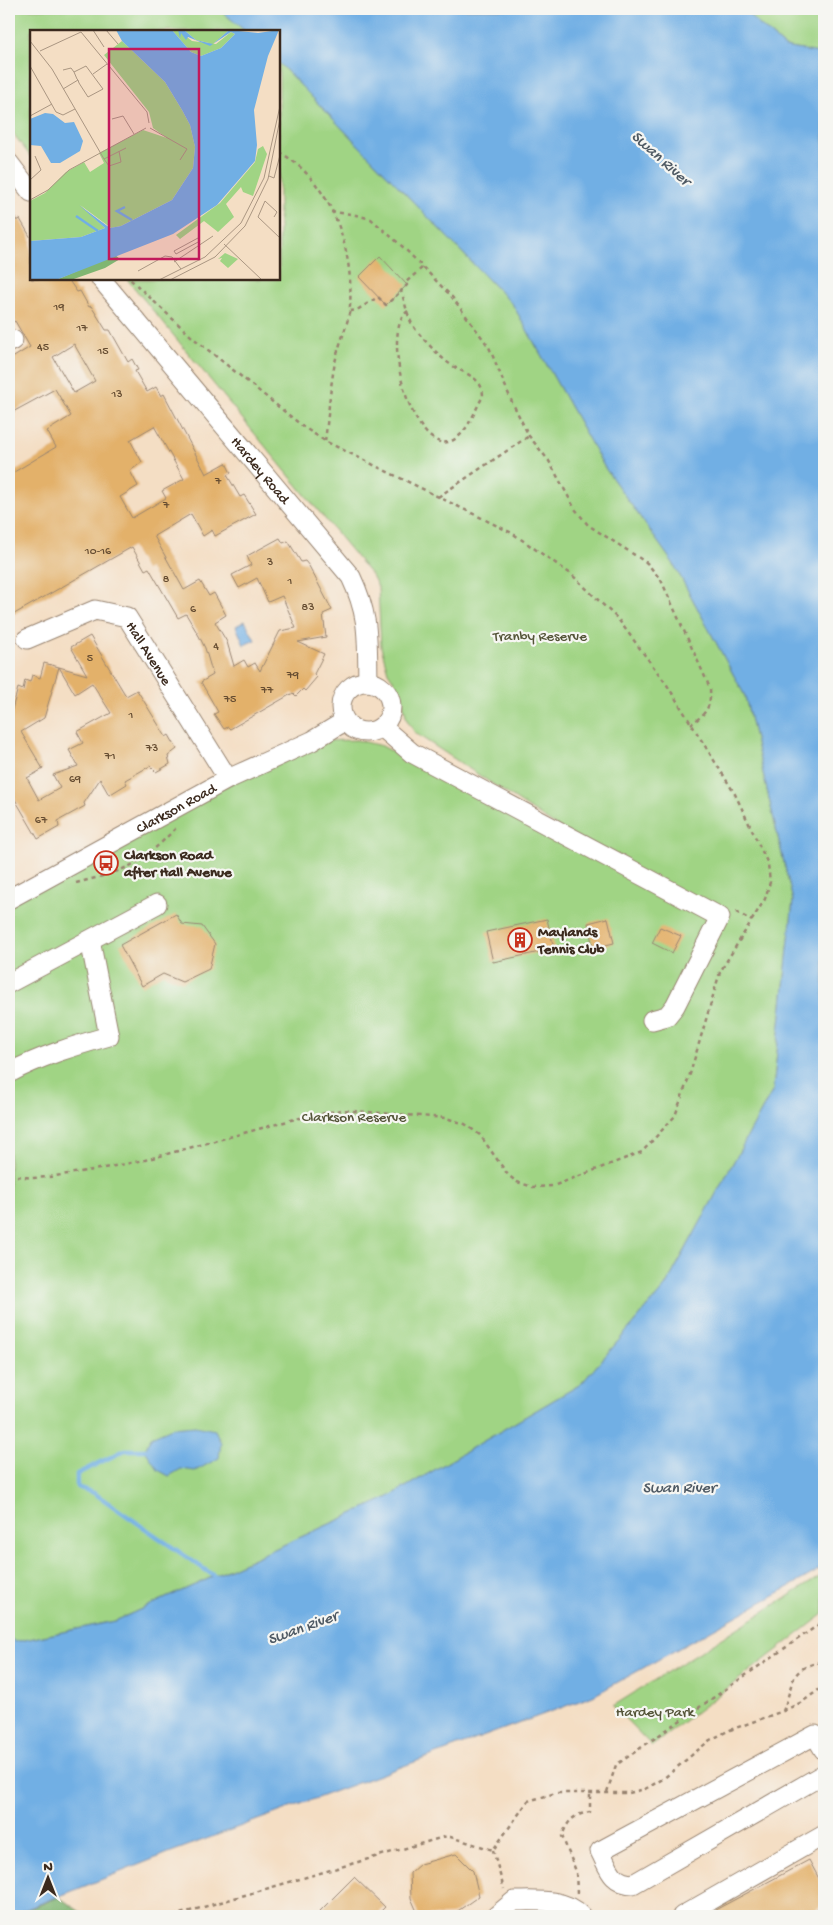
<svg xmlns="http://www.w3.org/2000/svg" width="833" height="1925" viewBox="0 0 833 1925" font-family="'Gochi Hand',sans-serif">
	<rect width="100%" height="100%" fill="#f6f6f2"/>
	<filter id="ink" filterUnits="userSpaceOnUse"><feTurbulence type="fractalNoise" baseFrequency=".02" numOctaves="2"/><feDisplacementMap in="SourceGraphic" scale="10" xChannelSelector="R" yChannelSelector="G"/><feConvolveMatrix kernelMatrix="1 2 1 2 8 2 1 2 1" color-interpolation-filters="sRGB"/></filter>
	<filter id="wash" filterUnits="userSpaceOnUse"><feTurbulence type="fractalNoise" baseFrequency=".0096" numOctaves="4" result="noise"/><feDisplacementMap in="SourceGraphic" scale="20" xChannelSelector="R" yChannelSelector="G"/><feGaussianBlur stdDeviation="1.12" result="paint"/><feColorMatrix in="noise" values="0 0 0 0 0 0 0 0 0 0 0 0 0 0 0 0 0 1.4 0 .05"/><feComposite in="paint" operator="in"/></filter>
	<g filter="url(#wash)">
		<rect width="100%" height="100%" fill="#f4dec4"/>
		<!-- green -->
		<g fill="#a0d484" stroke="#6e7f51">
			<polygon points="15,9 219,9 245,31 31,31 31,157 9,128 9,13"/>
			<polygon points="743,9 824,9 824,54 785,47 755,21"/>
			<polygon points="279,63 513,305 605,468 673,563 745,696 793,901 773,1090 665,1287 581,1384 385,1499 115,1621 15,1642 9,1637 9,899 312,741 357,740 382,746 412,762 573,837 415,733 407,720 400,690 388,672 381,647 378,587 373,577 127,279 279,279"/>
			<polygon points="824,1574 824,1614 652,1746 613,1706"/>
		</g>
		<!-- forest -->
		<polygon fill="#80b672" stroke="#5e7048" points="59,1897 86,1916 11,1916"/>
		<!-- water -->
		<g fill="#71afe4" stroke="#566c81">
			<polygon points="219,9 743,9 755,21 785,47 824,54 824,1565 814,1573 593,1696 171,1852 9,1916 9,1637 15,1642 115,1621 385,1499 581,1384 665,1287 773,1090 793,901 745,696 673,563 605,468 513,305 279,63 279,31 245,31"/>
			<polygon points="245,621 255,640 244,645 236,626"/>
			<polygon points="195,1426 215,1430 221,1443 219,1458 195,1471 181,1469 169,1476 158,1470 145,1450 151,1437 172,1428"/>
		</g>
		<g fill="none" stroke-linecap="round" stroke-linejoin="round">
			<!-- stream -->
			<polyline stroke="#71afe4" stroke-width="4.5" points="145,1450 125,1450 77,1474 77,1487 94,1493 217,1578"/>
		</g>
		<g id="blocks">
			<!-- building -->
			<g fill="#e3b16b" fill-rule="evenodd">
				<path d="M9 206 17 221 20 219 31 238V279H68L77 292 80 291 89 307 91 306 106 330H110L128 362 132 359 138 370 135 371 147 392 156 387 161 396 164 394 206 474 226 463 231 473 227 475 240 497 244 495 246 498 256 514 215 536 212 530 203 536 191 514 154 536 184 590 200 581 209 596 214 593 226 615 215 622 227 642 234 666 244 660 248 667 255 663 260 671 280 631 296 628 282 596 268 602 257 578 239 588 232 575 251 565 247 556 280 538 283 543 288 541 301 562 305 561 309 566 332 610 323 614 326 637 298 642 324 654 314 674 317 677 305 691 303 689 296 696 293 693 230 729 228 727 224 729 214 714 218 712 201 682 213 675 205 648 199 636 186 614 178 618 149 568 145 570 132 547 9 617V475L56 447 47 431 71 416 55 389 9 414V360L30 347 15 321 9 325ZM74 344 95 381 74 393 53 357ZM154 426 184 479 162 491 166 498 132 518 120 497 138 486 130 471 142 462 130 440Z"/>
				<polygon points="380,256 407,285 386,305 359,277"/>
				<polygon points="90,636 126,696 137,690 166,737 169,735 177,749 168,756 170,764 156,772 150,766 125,780 127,784 109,795 100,779 84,803 85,806 58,821 59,827 38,839 9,789 9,712 11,713 18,688 23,690 25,680 30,682 32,675 40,678 44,663 59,667 44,718 21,732 43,769 27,778 39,800 60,788 53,775 78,766 69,750 83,743 77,732 111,713 92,683 75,694 59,667 87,675 71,647"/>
				<polygon points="176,914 182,924 202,926 215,944 209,969 182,982 163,974 142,986 120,945"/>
				<polygon points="608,918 614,943 593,948 588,923"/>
				<polygon points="547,919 554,949 493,962 486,932"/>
				<polygon points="660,927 681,936 672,953 652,943"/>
				<polygon points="456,1854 473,1871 479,1896 452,1915 419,1916 411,1898 410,1873 420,1864"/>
				<polygon points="809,1860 824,1888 824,1905 803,1916 704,1916"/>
				<polygon points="354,1877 385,1907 376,1916 315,1916"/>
			</g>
		</g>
	</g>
	<g filter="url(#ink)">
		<use href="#blocks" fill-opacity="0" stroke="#988471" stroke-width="1"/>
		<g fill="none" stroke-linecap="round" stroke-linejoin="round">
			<!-- minor casing -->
			<g stroke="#988471" stroke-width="21">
				<g id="minor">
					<polyline points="9,163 31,192"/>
					<path id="s1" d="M101 279 351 577C370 617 367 639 368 682"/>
					<polyline points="9,342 13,340"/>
					<path id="s2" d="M27 639 95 610 127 617 228 779"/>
					<circle cx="366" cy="707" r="25"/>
					<polyline points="382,727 412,753 720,917 675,1006 667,1016 652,1020"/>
					<path id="s3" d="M9 899 228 779 312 741 345 721"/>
					<polyline points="9,983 157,904"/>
					<path d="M9 1073C41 1056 74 1046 109 1036L90 940"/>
					<path d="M824 1750 815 1735 600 1851C609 1868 611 1883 633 1884L824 1774"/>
					<path d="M496 1916 514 1901C535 1901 566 1898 582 1916"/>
					<polyline points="682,1916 824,1835"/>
				</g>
			</g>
			<!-- path -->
			<g stroke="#988471" stroke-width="2.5" stroke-dasharray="4 4" stroke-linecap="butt">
				<path d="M279 152C331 181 354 248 350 306 349 322 341 339 337 354 330 382 329 412 325 441"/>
				<path d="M331 212 352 214 371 219 404 248 452 297 489 347 512 402 529 436 549 461 575 509 588 525 647 563 661 580 710 688C711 707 707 713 691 724"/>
				<polyline points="350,311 357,310 378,297 386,305 400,292"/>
				<path d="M408 311C377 332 417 474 459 436 470 426 476 408 483 396 483 375 459 373 446 361 437 354 417 333 412 324 407 314 405 302 401 291L407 285 405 283 423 267"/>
				<polyline points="438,497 529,436"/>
				<polyline points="385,679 394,692 398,718"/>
				<polyline points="353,737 370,738"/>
				<path d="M76 883C127 870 138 867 176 828"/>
				<polyline points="736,912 752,921"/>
				<polyline points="9,920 16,916"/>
				<polyline points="9,1175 32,1178 49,1177 99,1169 145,1160 295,1119 341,1110 446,1118 465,1124 480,1135 508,1175 517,1182 533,1187 553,1186 642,1152 675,1116 690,1074 720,972 765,899 770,882 768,864 735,794 667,685 618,619 571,574 512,533 325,441 305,428 192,337 130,279"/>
				<polyline points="783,1711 802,1702 824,1686"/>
				<polyline points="607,1792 616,1765 824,1621"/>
				<polyline points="493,1850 504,1889"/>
				<path d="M577 1893 576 1871 562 1836C568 1820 573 1815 590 1812V1793"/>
				<path d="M173 1916 447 1836 493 1850 528 1801 556 1793H629L645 1789 663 1779 710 1740 730 1730 783 1711C795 1681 787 1669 824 1661"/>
				<polyline points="818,1916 824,1913"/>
			</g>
			<!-- minor -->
			<use href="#minor" stroke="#fff" stroke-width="19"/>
		</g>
	</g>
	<!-- icons -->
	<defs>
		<g id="bus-ring" transform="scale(1.25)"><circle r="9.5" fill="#f6f6f2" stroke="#c8321e" stroke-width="1.5"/><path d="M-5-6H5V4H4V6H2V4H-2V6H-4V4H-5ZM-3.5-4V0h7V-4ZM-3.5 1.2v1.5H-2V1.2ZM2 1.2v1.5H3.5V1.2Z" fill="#c8321e"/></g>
		<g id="building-ring" transform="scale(1.25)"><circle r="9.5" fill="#f6f6f2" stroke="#c8321e" stroke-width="1.5"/><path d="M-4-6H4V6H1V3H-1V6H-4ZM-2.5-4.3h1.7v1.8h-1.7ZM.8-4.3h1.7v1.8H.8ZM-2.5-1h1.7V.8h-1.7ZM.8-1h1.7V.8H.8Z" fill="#c8321e"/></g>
	</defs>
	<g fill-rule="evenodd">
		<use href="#bus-ring" x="106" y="863"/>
		<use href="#building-ring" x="520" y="940"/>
	</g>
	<g text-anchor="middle" stroke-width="4.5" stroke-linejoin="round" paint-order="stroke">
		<!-- number labels -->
		<g font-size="12" fill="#654c31">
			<text x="59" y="310">19</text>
			<text x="82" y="331">17</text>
			<text x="43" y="350">45</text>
			<text x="103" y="354">15</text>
			<text x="117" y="397">13</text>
			<text x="218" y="484">7</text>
			<text x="166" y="508">7</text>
			<text x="98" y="554">10-16</text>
			<text x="270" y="565">3</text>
			<text x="166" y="582">8</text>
			<text x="290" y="584">1</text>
			<text x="308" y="610">83</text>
			<text x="193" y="612">6</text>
			<text x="216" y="649">4</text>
			<text x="90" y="661">5</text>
			<text x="293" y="678">79</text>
			<text x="267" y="693">77</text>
			<text x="230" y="702">75</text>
			<text x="131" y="718">1</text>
			<text x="152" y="751">73</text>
			<text x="110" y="759">71</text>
			<text x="75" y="782">69</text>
			<text x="41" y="823">67</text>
		</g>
		<!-- street labels -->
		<g font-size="15" fill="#3b2a1e" stroke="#f6f6f2">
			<text dy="5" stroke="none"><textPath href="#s1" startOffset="249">Hardey Road</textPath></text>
			<text dy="5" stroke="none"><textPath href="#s2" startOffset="149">Hall Avenue</textPath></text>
			<text dy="5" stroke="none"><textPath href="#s3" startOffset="190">Clarkson Road</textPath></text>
		</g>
		<!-- park labels -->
		<g font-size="15" fill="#545438" stroke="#f6f6f2">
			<text x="540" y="640">Tranby Reserve</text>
			<text x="354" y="1121">Clarkson Reserve</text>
			<text x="655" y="1716">Hardey Park</text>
		</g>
		<!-- poi labels -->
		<g font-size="15" font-weight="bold" fill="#3b2a1e" stroke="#f6f6f2" text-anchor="start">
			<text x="124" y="859">Clarkson Road<tspan x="124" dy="17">after Hall Avenue</tspan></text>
			<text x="538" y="936">Maylands<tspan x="538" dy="17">Tennis Club</tspan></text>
		</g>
		<!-- water labels -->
		<g font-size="16" font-style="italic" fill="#4e5963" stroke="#f6f6f2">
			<text transform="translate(662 157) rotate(42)" y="6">Swan River</text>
			<text x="679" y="1492">Swan River</text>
			<text transform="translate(302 1626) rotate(-20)" y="6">Swan River</text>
		</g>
	</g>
	<!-- overview -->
	<g transform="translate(30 30)">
		<rect width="250" height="250" fill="#f4dec4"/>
		<path d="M142 0H148L162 11 186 14 201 2 205 4 191 18 171 26 161 22ZM154 0H199L183 14 166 10ZM92 11 135 52 152 80 160 95 165 117 163 138 142 170 91 196 81 198 50 175 75 198 51 207 0 211V171L15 163 36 142 54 132 60 142 74 133 69 123 113 100 137 108 123 98 119 82 74 25ZM233 116 237 124 223 166 213 162 211 157 196 174 204 187 188 202 174 191 150 209 146 205 190 173 225 132 228 119ZM195 223 208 229 198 238 190 231 192 228 188 229Z" fill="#a0d484"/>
		<path d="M85 225 90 229 75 238 41 250H26Z" fill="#80b672"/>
		<path d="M86 0H142L161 22 171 26 191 18 205 4 201 2 180 16 158 7 156 10 151 3 150 8 148 0H154L166 10 183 14 199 0 228 3 249 0 238 26 224 80 227 115 225 131 187 175 143 204 26 250H0V211L51 207 75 198 49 175 80 198 91 196 142 170 163 138 165 117 160 95 152 80 135 52 92 11ZM15 83 23 84 35 93 44 92 53 111 50 121 30 133H21L11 116 0 115V89Z" fill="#71afe4"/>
		<path fill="none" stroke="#71afe4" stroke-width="2.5" d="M95 177 87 181 102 190M46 186 68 201"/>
		<path fill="none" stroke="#aa9682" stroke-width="1" d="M63 0 74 17M76 0 88 14M0 11 22 39 74 129 96 118M10 21 51 2 117 82 119 93M0 36 26 82 33 85 45 79M33 40 41 38 44 42 47 49 48 50 49 53 58 67 73 59 56 36 44 42M63 44 77 34M33 59 48 50M0 86 22 74M82 89 93 86 104 104M120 98 157 119 150 130M74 129 79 136 91 132 89 121M239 146 244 148 250 125M0 150 11 140 5 126M0 170 18 160 39 140 116 98M244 187 247 182 235 171 228 187 250 208M168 208 170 211 146 224 144 221ZM194 214 232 250M144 232 183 206M108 241 135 226 142 227 151 239M129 250 175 227 211 193 234 148 250 76M140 250 185 227 215 196 238 149 250 89"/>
		<path fill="#c2185b" fill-opacity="0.15" stroke="#c2185b" stroke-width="2.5" d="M79 19H169V229H79Z"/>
		<rect width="250" height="250" fill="none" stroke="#3b2a1e" stroke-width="2.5"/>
	</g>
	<!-- margin -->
	<rect width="833" height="1925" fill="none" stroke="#f6f6f2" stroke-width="30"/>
	<!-- north arrow -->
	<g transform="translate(48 1878)" stroke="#f6f6f2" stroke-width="4" paint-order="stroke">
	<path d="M0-4L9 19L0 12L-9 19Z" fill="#3b2a1e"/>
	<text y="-8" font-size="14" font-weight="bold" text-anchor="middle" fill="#3b2a1e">N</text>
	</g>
</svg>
